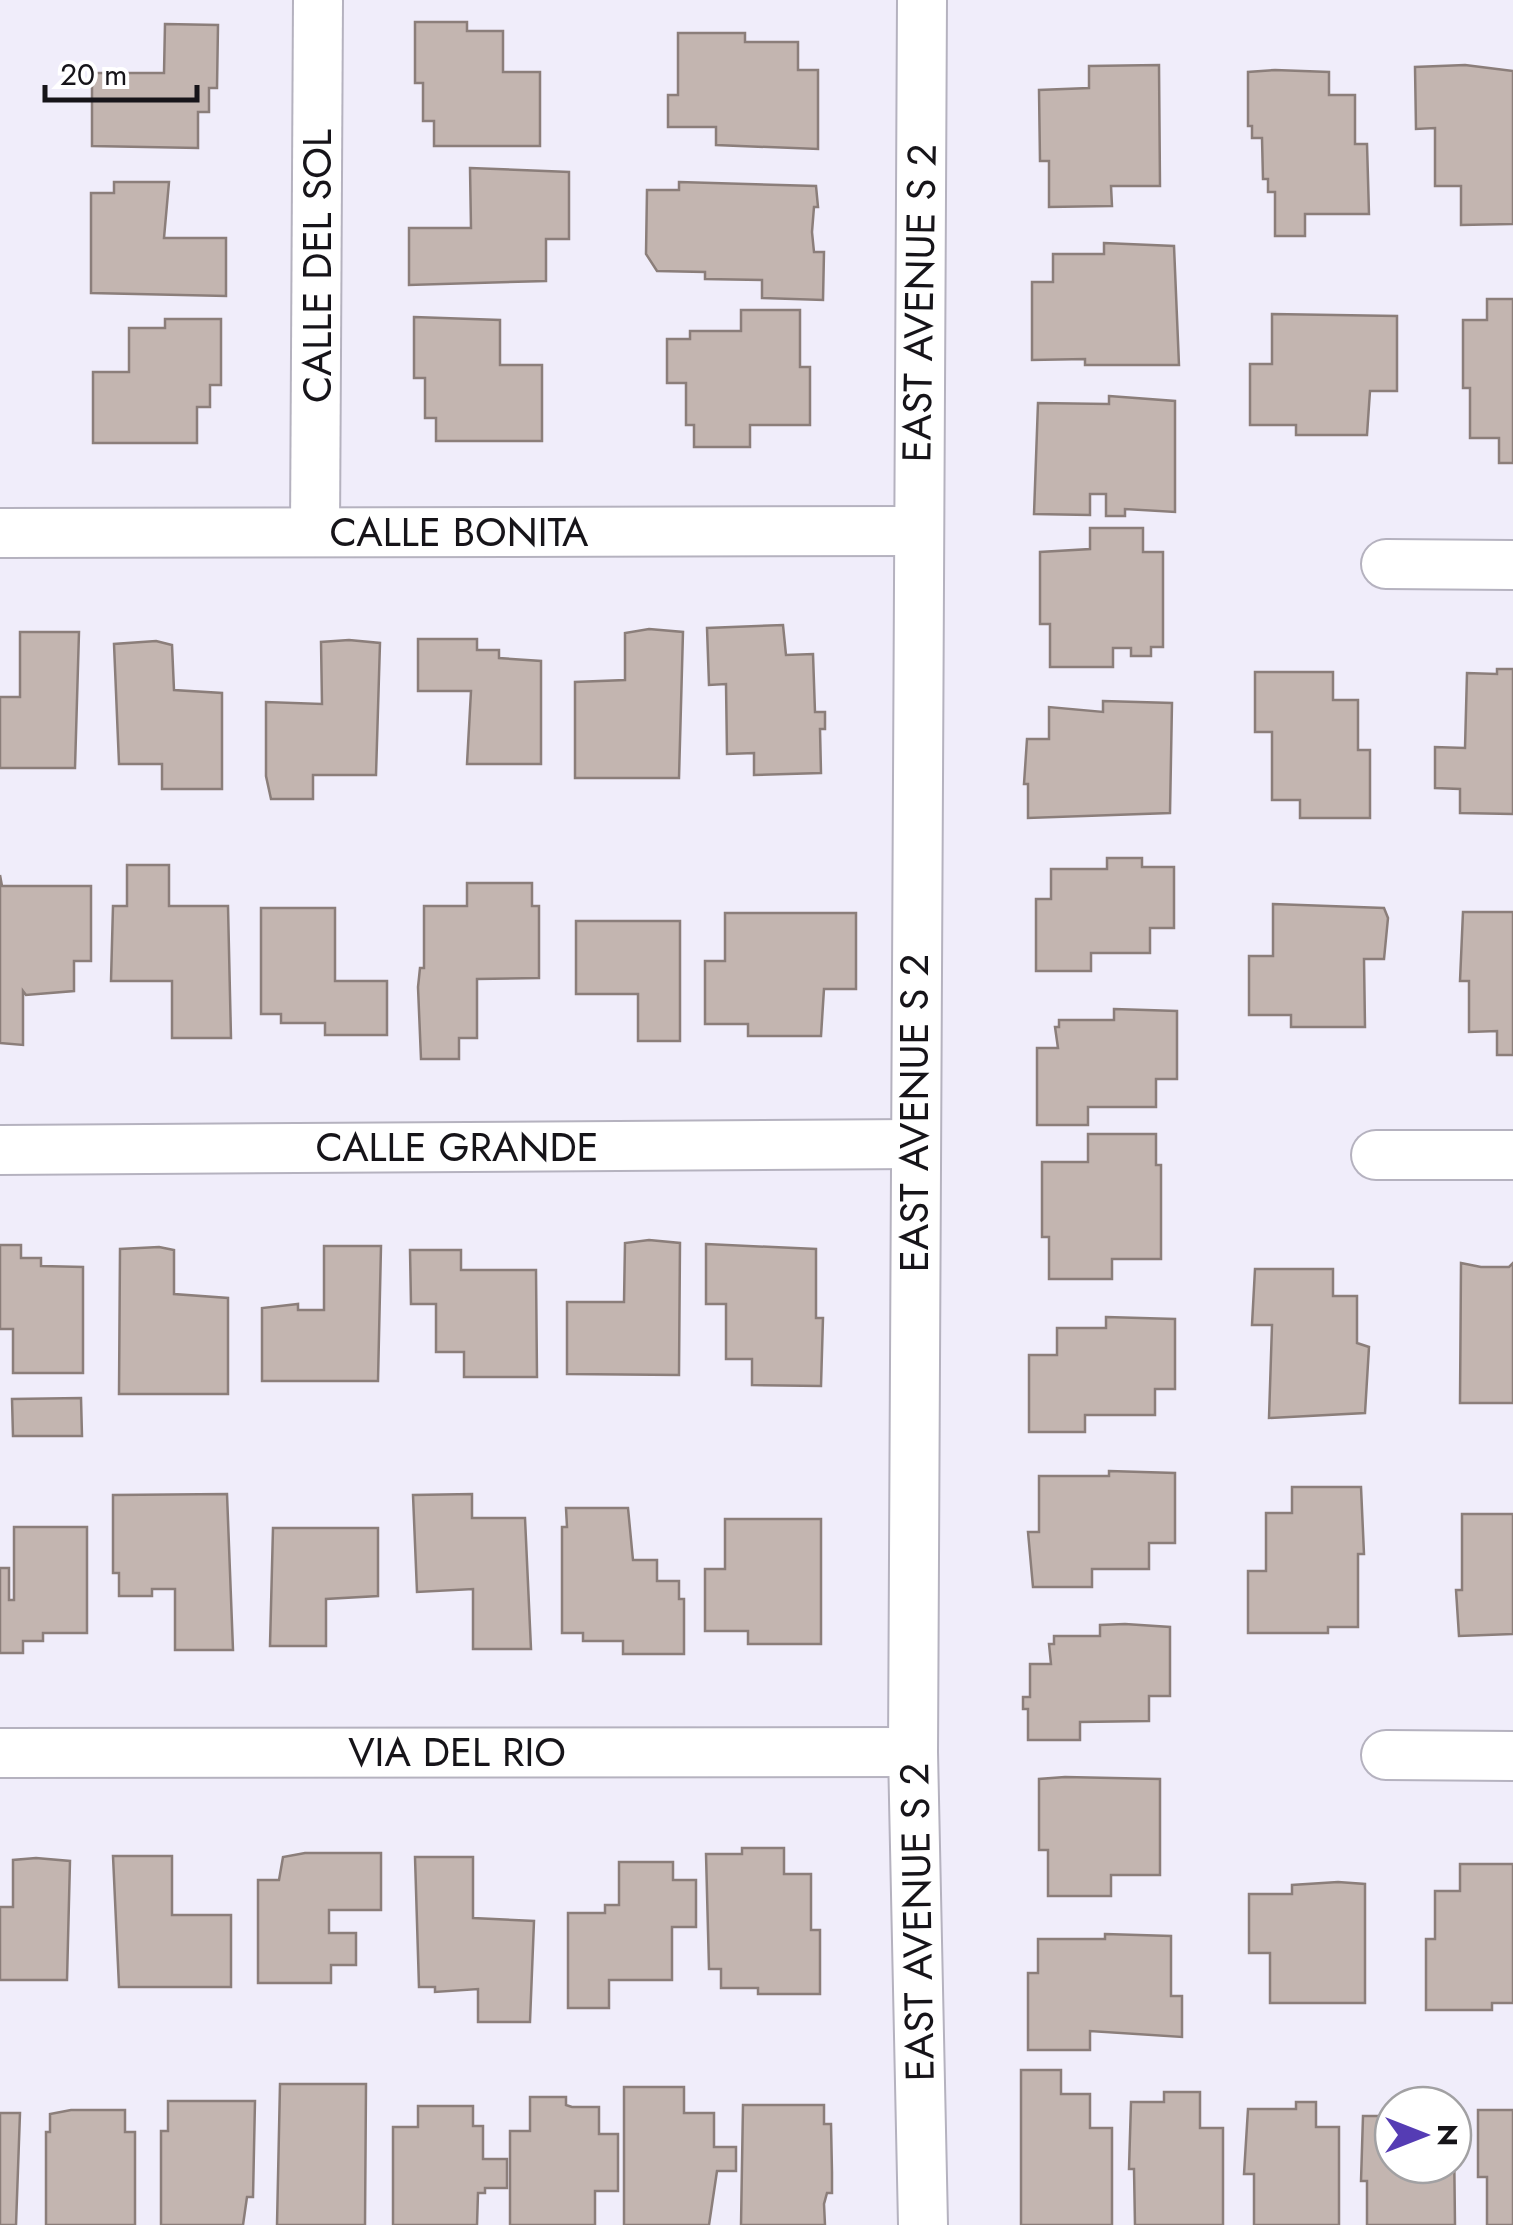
<svg xmlns="http://www.w3.org/2000/svg" width="1513" height="2225" viewBox="0 0 1513 2225" font-family="Jost,sans-serif">
	<rect width="100%" height="100%" fill="#f0edfa"/>
	<!-- building -->
	<g fill="#c3b5b0" stroke="#8b7e7a" stroke-width="2.5">
		<polygon points="415,22 467,22 467,31 503,31 503,72 540,72 540,146 434,146 434,121 423,121 423,83 415,83"/>
		<polygon points="165,24 218,25 217,88 209,88 209,112 198,112 198,148 92,146 92,73 164,73"/>
		<polygon points="678,33 745,33 745,42 798,42 798,70 818,70 818,149 716,145 716,127 668,127 668,95 678,95"/>
		<polygon points="1159,65 1160,186 1111,186 1112,206 1049,207 1049,161 1040,161 1039,90 1089,88 1089,66"/>
		<polygon points="1465,65 1513,71 1513,224 1461,225 1461,186 1435,186 1435,128 1416,129 1415,67"/>
		<polygon points="1275,70 1329,72 1329,95 1355,95 1355,144 1367,144 1369,214 1305,214 1305,236 1275,236 1275,192 1268,192 1268,179 1263,179 1262,138 1252,138 1252,126 1248,126 1248,72"/>
		<polygon points="470,168 569,172 569,239 546,239 546,281 409,285 409,228 471,228"/>
		<polygon points="114,182 169,182 164,238 226,238 226,296 91,293 91,193 114,193"/>
		<polygon points="679,182 816,186 818,207 814,207 812,232 814,252 824,252 823,300 762,298 762,280 705,279 705,272 657,271 646,254 647,190 679,190"/>
		<polygon points="1104,243 1174,246 1179,365 1085,365 1085,359 1032,360 1032,282 1053,282 1053,254 1104,254"/>
		<polygon points="1487,299 1513,299 1513,463 1499,463 1499,438 1470,438 1470,388 1463,388 1463,320 1487,320"/>
		<polygon points="741,310 800,310 800,367 810,367 810,425 750,425 750,447 694,447 694,425 686,425 686,383 667,383 667,339 690,339 690,331 741,331"/>
		<polygon points="1272,314 1397,316 1397,391 1370,391 1367,435 1296,435 1296,425 1250,425 1250,364 1272,364"/>
		<polygon points="414,317 500,320 500,365 542,365 542,441 436,441 436,418 425,418 425,378 414,378"/>
		<polygon points="165,319 221,319 221,385 210,385 210,407 197,407 197,443 93,443 93,372 129,372 129,328 165,328"/>
		<polygon points="1109,396 1175,401 1175,512 1125,509 1125,516 1106,516 1106,494 1090,494 1090,515 1034,514 1038,403 1109,404"/>
		<polygon points="1090,528 1143,528 1143,552 1163,552 1163,647 1151,647 1151,656 1131,656 1131,648 1113,648 1113,667 1050,667 1050,624 1040,624 1040,552 1090,549"/>
		<polygon points="783,625 786,655 813,654 815,712 825,712 825,729 820,729 821,773 754,775 754,753 727,754 726,684 709,685 707,628"/>
		<polygon points="649,629 683,632 679,778 575,778 575,682 625,680 625,633"/>
		<polygon points="20,632 79,632 75,768 0,768 0,697 20,697"/>
		<polygon points="418,639 477,639 477,650 499,650 499,658 541,661 541,764 467,764 471,691 418,691"/>
		<polygon points="349,640 380,643 376,775 313,775 313,799 271,799 266,776 266,702 322,704 321,642"/>
		<polygon points="156,641 172,645 174,690 222,693 222,789 162,789 162,764 119,764 114,644"/>
		<polygon points="1497,669 1513,669 1513,814 1460,813 1460,789 1435,788 1435,747 1465,748 1467,673 1497,674"/>
		<polygon points="1255,672 1333,672 1333,700 1358,700 1358,750 1370,750 1370,818 1300,818 1300,800 1272,800 1272,732 1255,732"/>
		<polygon points="1103,701 1172,703 1170,813 1028,818 1028,784 1024,784 1027,739 1049,739 1049,707 1103,712"/>
		<polygon points="1107,858 1142,858 1142,867 1174,867 1174,928 1150,928 1150,953 1091,953 1091,971 1036,971 1036,899 1051,899 1051,869 1107,869"/>
		<polygon points="127,865 169,865 169,906 228,906 231,1038 172,1038 172,981 111,981 113,906 127,906"/>
		<polygon points="0,875 2,886 91,886 91,961 74,961 74,991 26,995 23,991 23,1045 0,1043"/>
		<polygon points="467,883 532,883 532,906 539,906 539,978 477,979 477,1038 459,1038 459,1059 421,1059 418,987 420,968 424,968 424,906 467,906"/>
		<polygon points="1273,904 1384,908 1388,918 1384,959 1364,959 1365,1027 1291,1027 1291,1015 1249,1015 1249,956 1273,956"/>
		<polygon points="261,908 335,908 335,981 387,981 387,1035 325,1035 325,1023 281,1023 281,1014 261,1014"/>
		<polygon points="1463,912 1513,912 1513,1055 1497,1055 1497,1031 1469,1032 1469,981 1460,981"/>
		<polygon points="725,913 856,913 856,989 824,989 821,1036 748,1036 748,1024 705,1024 705,961 725,961"/>
		<polygon points="576,921 680,921 680,1041 638,1041 638,994 576,994"/>
		<polygon points="1114,1009 1177,1011 1177,1079 1156,1079 1156,1107 1088,1107 1088,1125 1037,1125 1037,1048 1058,1048 1055,1027 1059,1027 1059,1020 1114,1020"/>
		<polygon points="1088,1134 1156,1134 1156,1165 1161,1165 1161,1259 1112,1259 1112,1279 1049,1279 1049,1237 1042,1237 1042,1162 1088,1162"/>
		<polygon points="649,1240 680,1243 679,1375 567,1374 567,1302 624,1302 625,1243"/>
		<polygon points="706,1244 816,1249 816,1318 823,1318 821,1386 752,1385 752,1359 726,1359 726,1304 706,1304"/>
		<polygon points="0,1245 21,1245 21,1258 41,1258 41,1266 83,1267 83,1373 13,1373 13,1329 0,1329"/>
		<polygon points="324,1246 381,1246 378,1381 262,1381 262,1308 298,1304 298,1310 324,1310"/>
		<polygon points="159,1247 174,1250 174,1294 228,1298 228,1394 119,1394 120,1249"/>
		<polygon points="410,1250 461,1250 461,1270 536,1270 537,1377 464,1377 464,1352 436,1352 436,1304 411,1304"/>
		<polygon points="1461,1263 1481,1267 1509,1267 1513,1263 1513,1403 1460,1403"/>
		<polygon points="1255,1269 1333,1269 1333,1296 1357,1296 1357,1343 1369,1347 1365,1413 1269,1418 1272,1325 1252,1325"/>
		<polygon points="1106,1317 1175,1319 1175,1389 1155,1389 1155,1415 1085,1415 1085,1432 1029,1432 1029,1355 1057,1355 1057,1328 1106,1328"/>
		<polygon points="81,1398 82,1436 13,1436 12,1399"/>
		<polygon points="1109,1471 1175,1473 1175,1543 1149,1543 1149,1569 1092,1569 1092,1587 1033,1587 1028,1532 1039,1532 1039,1476 1109,1476"/>
		<polygon points="1292,1487 1361,1487 1364,1554 1358,1554 1358,1627 1328,1627 1328,1633 1248,1633 1248,1571 1266,1571 1266,1513 1292,1513"/>
		<polygon points="227,1494 233,1650 175,1650 175,1589 152,1589 152,1596 119,1596 119,1573 113,1573 113,1495"/>
		<polygon points="472,1494 472,1518 525,1518 531,1649 473,1649 473,1589 417,1592 413,1495"/>
		<polygon points="566,1508 628,1508 633,1560 657,1560 657,1581 679,1581 679,1599 684,1599 684,1654 623,1654 623,1641 583,1641 583,1633 562,1633 562,1527 567,1527"/>
		<polygon points="1462,1514 1513,1514 1513,1634 1459,1636 1456,1590 1462,1590"/>
		<polygon points="725,1519 821,1519 821,1644 748,1644 748,1631 705,1631 705,1569 725,1569"/>
		<polygon points="14,1527 87,1527 87,1633 43,1633 43,1641 23,1641 23,1653 0,1653 0,1568 9,1568 9,1600 14,1600"/>
		<polygon points="273,1528 378,1528 378,1596 326,1599 326,1646 270,1646"/>
		<polygon points="1125,1624 1170,1627 1170,1696 1149,1696 1149,1721 1080,1722 1080,1740 1028,1740 1028,1709 1023,1709 1023,1697 1030,1697 1030,1664 1051,1664 1049,1644 1054,1644 1054,1636 1100,1636 1100,1625"/>
		<polygon points="1065,1777 1160,1779 1160,1875 1111,1875 1111,1896 1048,1896 1048,1850 1039,1850 1039,1779"/>
		<polygon points="742,1848 784,1848 784,1874 811,1874 811,1930 820,1930 820,1994 758,1994 758,1988 721,1988 721,1969 709,1969 706,1854 742,1854"/>
		<polygon points="305,1853 381,1853 381,1910 329,1910 329,1933 356,1933 356,1965 331,1965 331,1983 258,1983 258,1880 279,1880 283,1857"/>
		<polygon points="113,1856 172,1856 172,1915 231,1915 231,1987 119,1987"/>
		<polygon points="415,1857 473,1857 473,1918 534,1921 530,2022 478,2022 478,1989 435,1992 435,1987 419,1987"/>
		<polygon points="36,1858 70,1861 67,1980 0,1980 0,1907 13,1907 13,1860"/>
		<polygon points="619,1862 673,1862 673,1880 696,1880 696,1927 672,1927 672,1980 609,1980 609,2008 568,2008 568,1913 605,1913 605,1905 619,1905"/>
		<polygon points="1460,1864 1513,1864 1513,2003 1492,2003 1492,2010 1426,2010 1426,1939 1435,1939 1435,1891 1460,1891"/>
		<polygon points="1338,1882 1365,1884 1365,2003 1270,2003 1270,1953 1249,1953 1249,1894 1292,1894 1292,1885"/>
		<polygon points="1105,1934 1171,1936 1171,1996 1182,1996 1182,2037 1090,2031 1090,2050 1028,2050 1028,1973 1038,1973 1038,1939 1105,1939"/>
		<polygon points="1021,2070 1061,2070 1061,2094 1090,2094 1090,2128 1112,2128 1112,2225 1021,2225"/>
		<polygon points="280,2084 366,2084 365,2225 277,2225"/>
		<polygon points="624,2087 684,2087 684,2113 714,2113 714,2147 736,2147 736,2171 717,2171 709,2225 624,2225"/>
		<polygon points="1164,2092 1200,2092 1200,2128 1223,2128 1223,2225 1135,2225 1134,2169 1129,2169 1131,2102 1164,2102"/>
		<polygon points="530,2097 566,2097 566,2105 572,2107 599,2107 599,2134 618,2134 618,2191 595,2191 595,2225 510,2225 510,2131 530,2131"/>
		<polygon points="168,2101 255,2101 253,2197 247,2197 243,2225 161,2225 161,2131 168,2131"/>
		<polygon points="1296,2102 1316,2102 1316,2127 1339,2127 1339,2225 1254,2225 1254,2174 1244,2174 1248,2109 1296,2109"/>
		<polygon points="743,2105 824,2105 824,2124 831,2124 832,2172 832,2193 827,2193 824,2204 825,2225 741,2225"/>
		<polygon points="418,2106 473,2106 473,2126 483,2126 483,2159 507,2159 507,2188 485,2188 485,2193 478,2193 477,2225 393,2225 393,2127 418,2127"/>
		<polygon points="71,2110 125,2110 125,2132 135,2132 135,2225 46,2225 46,2132 50,2132 50,2114"/>
		<polygon points="1478,2110 1513,2110 1513,2225 1487,2225 1487,2177 1478,2177"/>
		<polygon points="0,2113 20,2113 16,2225 0,2225"/>
		<polygon points="1363,2116 1393,2116 1393,2165 1453,2165 1454,2140 1455,2225 1367,2225 1367,2181 1361,2181"/>
	</g>
	<g fill="none" stroke-linecap="round" stroke-linejoin="round">
		<!-- street casing -->
		<g stroke="#b5b2bf" stroke-width="52">
			<g id="street">
				<polyline points="922,0 913,1752 923,2225"/>
				<polyline points="315,532 318,0"/>
				<polyline points="0,533 917,531"/>
				<polyline points="1386,564 1513,565"/>
				<polyline points="0,1150 914,1144"/>
				<polyline points="1376,1155 1513,1155"/>
				<polyline points="0,1753 913,1752"/>
				<polyline points="1386,1755 1513,1756"/>
			</g>
		</g>
		<!-- street -->
		<use href="#street" stroke="#fff" stroke-width="48"/>
	</g>
	<g text-anchor="middle" stroke-width="8" stroke-linejoin="round" paint-order="stroke">
		<!-- street labels -->
		<g font-size="40" fill="#161419" stroke="#fff">
			<text transform="translate(317 266) rotate(-90)" y="14">CALLE DEL SOL</text>
			<text transform="translate(919 303) rotate(-89)" y="14">EAST AVENUE S 2</text>
			<text x="459" y="546">CALLE BONITA</text>
			<text transform="translate(914 1113) rotate(-90)" y="14">EAST AVENUE S 2</text>
			<text x="457" y="1161">CALLE GRANDE</text>
			<text x="457" y="1766">VIA DEL RIO</text>
			<text transform="translate(917 1922) rotate(-91)" y="14">EAST AVENUE S 2</text>
		</g>
	</g>
	<!-- north arrow -->
	<g transform="translate(1423 2135) rotate(90)"><circle r="48" fill="#ffffff" stroke="#a2a1a3" stroke-width="2.5"/>
	<path d="M0-8L18 38L0 25L-18 38Z" fill="#553cb4"/>
	<text y="-15" font-size="28" font-weight="bold" text-anchor="middle" fill="#161419">N</text>
	</g>
	<!-- scale -->
	<path d="M45 85v15h152v-15" fill="none" stroke="#161419" stroke-width="5"/>
	<text x="60" y="85" font-size="30" fill="#161419" stroke="#ffffff" stroke-width="8" paint-order="stroke">20 m</text>
</svg>
